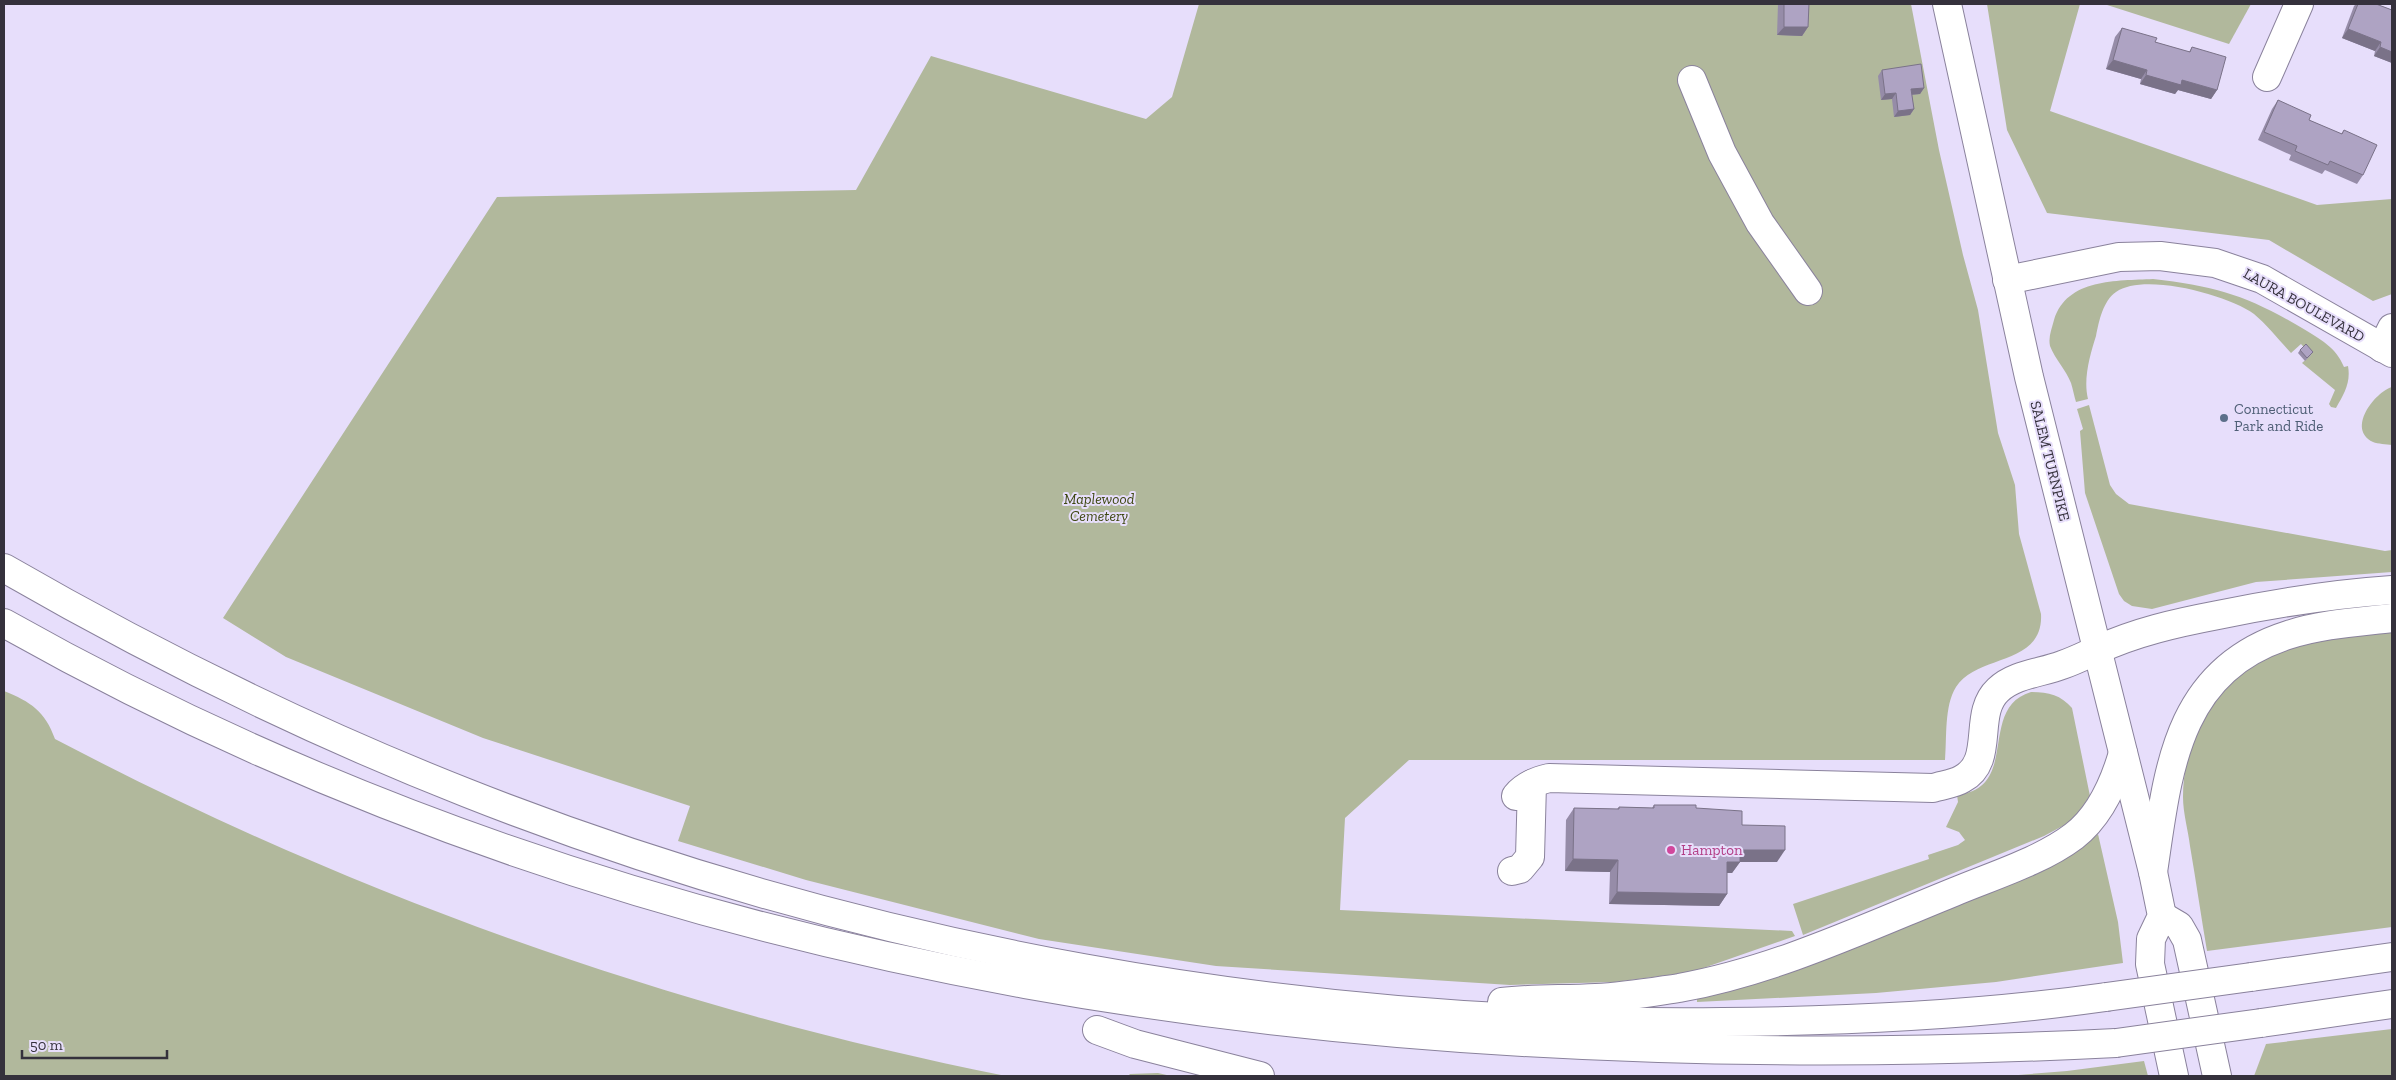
<svg xmlns="http://www.w3.org/2000/svg" width="2396" height="1080" viewBox="0 0 2396 1080" font-family="'Zilla Slab',serif">
	<rect width="100%" height="100%" fill="#e7defb"/>
	<!-- green -->
	<g fill="#b1b89c">
		<path d="M1199 4H1911L1939 150 1963 255 1978 310 1998 433 2015 485 2019 534 2041 614C2044 666 1977 654 1956 687 1944 706 1947 738 1945 760H1409L1345 818 1340 910 1792 931 1795 936 1692 972 1615 982 1510 985 1216 966 1039 939 806 880 678 841 690 806 483 738 286 657 223 618 497 197 856 190 931 56 1146 119 1172 97Z"/>
		<polygon points="1987,4 2080,4 2050,111 2317,205 2392,199 2392,294 2373,301 2269,240 2047,213 2007,130"/>
		<polygon points="2104,4 2251,4 2229,44"/>
		<path d="M2153 279C2216 286 2248 296 2302 328 2320 339 2336 347 2344 367L2348 366C2351 383 2344 394 2336 408L2331 407 2329 404 2335 390 2302 363 2311 355 2301 344 2291 353C2279 340 2267 325 2254 314 2228 295 2144 272 2116 292 2103 301 2099 321 2096 336 2090 355 2083 379 2088 399L2076 402C2074 396 2073 389 2071 383 2066 370 2055 359 2050 346 2048 337 2052 328 2054 320 2067 278 2117 281 2153 279Z"/>
		<path d="M2392 387V445C2386 444 2378 444 2373 442 2346 429 2375 392 2392 387Z"/>
		<polygon points="2089,405 2110,485 2116,494 2129,504 2385,551 2392,550 2392,572 2256,582 2152,609 2132,606 2124,601 2119,594 2085,493 2080,431 2083,429 2077,409"/>
		<path d="M2392 630V927L2207 951C2201 916 2196 881 2190 846 2188 830 2183 813 2183 797 2183 734 2218 682 2273 654 2306 637 2356 633 2392 630Z"/>
		<path d="M4 691C31 702 45 711 55 739 354 896 674 1010 1006 1076H4Z"/>
		<path d="M2031 692C2048 692 2061 695 2072 708L2090 796 2072 821 2044 836 1803 935 1793 904 1929 859 1928 855 1958 845 1965 840 1959 832 1946 827 1958 802 1957 795C2021 788 1977 708 2031 692Z"/>
		<polygon points="2098,834 2118,922 2123,963 1996,982 1876,993 1697,1002 1697,994 2052,864 2080,849"/>
		<polygon points="2392,1029 2392,1076 2254,1076 2266,1044"/>
		<polygon points="2144,1061 2148,1076 2006,1076 2067,1071"/>
		<polygon points="1158,1073 1171,1076 1128,1076 1130,1074"/>
	</g>
	<g fill="none" stroke-linecap="round" stroke-linejoin="round">
		<!-- minor casing -->
		<g stroke="#8a829c" stroke-width="30">
			<g id="minor">
				<polyline points="2267,77 2299,4"/>
				<polyline points="1692,80 1722,153 1760,223 1808,291"/>
				<polyline points="2007,280 2119,257 2160,256 2215,263 2262,279 2392,353"/>
				<polyline points="2382,348 2392,328"/>
				<path d="M1516 796C1524 786 1536 781 1549 778L1933 788C1942 785 1954 784 1962 779 1996 761 1972 714 1998 690 2015 674 2041 673 2062 665 2074 661 2086 655 2097 650"/>
				<polyline points="1512,871 1520,869 1530,857 1532,784"/>
			</g>
		</g>
		<!-- major casing -->
		<g stroke="#8a829c" stroke-width="30">
			<g id="major">
				<polyline points="1947,4 2029,377 2153,872 2162,916 2151,939 2150,964 2174,1076"/>
				<polyline points="2162,916 2179,926 2187,940 2217,1076"/>
			</g>
		</g>
		<!-- highway casing -->
		<g stroke="#8a829c" stroke-width="30">
			<g id="highway">
				<path d="M4 568C153 654 307 730 467 793 864 950 1297 1027 1723 1022 1851 1021 1979 1015 2106 997"/>
				<path d="M4 623C653 989 1376 1080 2116 1043"/>
				<path d="M2097 650C2136 632 2176 623 2218 615 2276 603 2333 594 2392 590"/>
				<path d="M2153 872C2168 772 2175 671 2288 635 2321 624 2358 622 2392 618"/>
				<polyline points="2251,977 2392,957"/>
				<path d="M1502 1002C1533 998 1565 1000 1596 998 1624 997 1652 992 1679 988 1774 971 1865 928 1954 892 1992 876 2041 861 2074 836 2100 816 2114 784 2123 753"/>
				<polyline points="2261,1023 2392,1004"/>
				<polyline points="1097,1030 1135,1044 1260,1076"/>
			</g>
		</g>
		<!-- minor -->
		<use href="#minor" stroke="#fff" stroke-width="28"/>
		<!-- major -->
		<use href="#major" stroke="#fff" stroke-width="28"/>
		<!-- highway -->
		<use href="#highway" stroke="#fff" stroke-width="28"/>
		<!-- highway-bridge casing -->
		<g stroke="#8a829c" stroke-width="30" stroke-linecap="butt">
			<g id="highway-bridge">
				<polyline points="2106,997 2251,977"/>
				<polyline points="2116,1043 2261,1023"/>
			</g>
		</g>
		<!-- highway-bridge -->
		<use href="#highway-bridge" stroke="#fff" stroke-width="28"/>
	</g>
	<!-- wall -->
	<g fill="#968ca8">
		<polygon points="1778,4 1809,4 1808,27 1802,36 1777,35"/>
		<polygon points="2356,4 2376,4 2392,10 2392,63 2374,56 2375,51 2342,38 2354,6"/>
		<polygon points="2122,28 2155,42 2189,52 2192,47 2217,90 2211,99 2178,90 2175,94 2140,84 2141,79 2106,69 2115,37"/>
		<polygon points="1882,70 1924,88 1920,94 1912,95 1914,109 1910,115 1894,117 1892,99 1881,100 1878,76"/>
		<polygon points="2278,100 2309,120 2341,134 2344,130 2363,175 2357,184 2325,170 2322,174 2289,160 2291,155 2258,140 2272,109"/>
		<polygon points="2300,350 2311,355 2305,361 2298,353"/>
		<polygon points="1654,805 1696,808 1742,825 1777,862 1740,862 1732,873 1727,873 1727,894 1719,906 1609,904 1610,872 1565,871 1566,820 1574,808 1617,809 1619,807 1652,808"/>
	</g>
	<!-- shaded-wall -->
	<g fill="#7a7288">
		<polygon points="1784,27 1808,27 1802,36 1777,35"/>
		<polygon points="2348,29 2381,42 2375,51 2342,38"/>
		<polygon points="2380,47 2392,52 2392,63 2374,56"/>
		<polygon points="2113,60 2147,70 2141,79 2106,69"/>
		<polygon points="2146,75 2182,80 2217,90 2211,99 2178,90 2175,94 2140,84"/>
		<polygon points="1924,88 1920,94 1907,95 1911,89"/>
		<polygon points="1896,93 1892,99 1881,100 1885,94"/>
		<polygon points="1914,109 1910,115 1894,117 1898,111"/>
		<polygon points="1740,850 1785,850 1777,862 1732,862"/>
		<polygon points="1573,859 1618,860 1610,872 1565,871"/>
		<polygon points="1727,862 1740,862 1732,873 1719,873"/>
		<polygon points="1617,892 1727,894 1719,906 1609,904"/>
	</g>
	<!-- building -->
	<g fill="#aea3c3" stroke="#7a7288">
		<polygon points="1784,4 1809,4 1808,27 1784,27"/>
		<polygon points="2358,4 2376,4 2392,10 2392,52 2380,47 2381,42 2348,29"/>
		<polygon points="2122,28 2157,38 2155,42 2190,52 2192,47 2226,57 2217,90 2182,80 2181,85 2146,75 2147,70 2113,60"/>
		<polygon points="1921,64 1924,88 1911,89 1914,109 1898,111 1896,93 1885,94 1882,70"/>
		<polygon points="2278,100 2311,115 2309,120 2342,134 2344,130 2377,145 2363,175 2330,161 2328,165 2295,151 2297,146 2264,132"/>
		<polygon points="2306,344 2313,352 2307,358 2300,350"/>
		<polygon points="1654,805 1696,805 1696,808 1742,811 1742,825 1785,826 1785,850 1740,850 1740,862 1727,862 1727,894 1617,892 1618,860 1573,859 1574,808 1619,809 1619,807 1654,808"/>
	</g>
	<!-- markers -->
	<circle fill="#5c6f8a" stroke="#e7defb" stroke-width="2" cx="2224" cy="418" r="5"/>
	<circle fill="#d1479c" stroke="#e7defb" stroke-width="2" cx="1671" cy="850" r="5"/>
	<g text-anchor="middle" stroke-width="4" stroke-linejoin="round" paint-order="stroke">
		<!-- street labels -->
		<g font-size="15" fill="#35313c" stroke="#e7defb">
			<text transform="translate(2304 305) rotate(29)" y="5">LAURA BOULEVARD</text>
			<text transform="translate(2050 461) rotate(76)" y="5">SALEM TURNPIKE</text>
		</g>
		<!-- service labels -->
		<g font-size="15" fill="#4e5e75" stroke="#e7defb" text-anchor="start">
			<text x="2234" y="414">Connecticut<tspan x="2234" dy="17">Park and Ride</tspan></text>
		</g>
		<!-- park labels -->
		<g font-size="15" font-style="italic" fill="#3d4710" stroke="#e7defb">
			<text x="1099" y="504">Maplewood<tspan x="1099" dy="17">Cemetery</tspan></text>
		</g>
		<!-- hotel labels -->
		<g font-size="15" fill="#b23c85" stroke="#e7defb" text-anchor="start">
			<text x="1681" y="855">Hampton</text>
		</g>
	</g>
	<!-- border -->
	<rect width="2396" height="1080" fill="none" stroke="#35313c" stroke-width="10"/>
	<!-- scale -->
	<path d="M22 1050v8h145v-8" fill="none" stroke="#35313c" stroke-width="2.5"/>
	<text x="30" y="1050" font-size="15" fill="#35313c" stroke="#e7defb" stroke-width="4" paint-order="stroke">50 m</text>
</svg>
